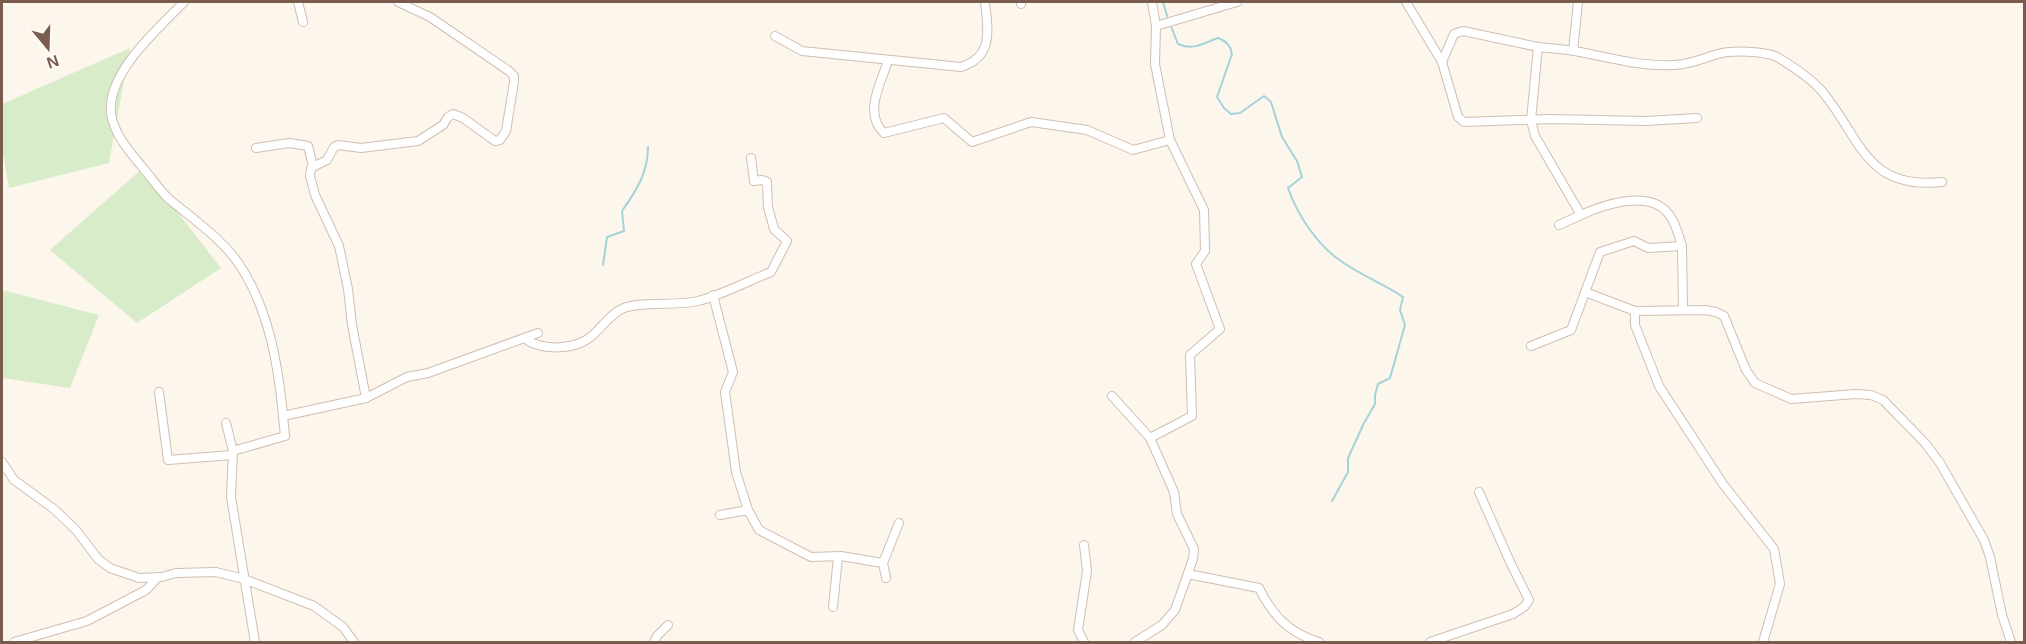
<svg xmlns="http://www.w3.org/2000/svg" width="2026" height="644" viewBox="0 0 2026 644" font-family="Arial,sans-serif">
	<rect width="100%" height="100%" fill="#fdf6ec"/>
	<!-- green -->
	<g fill="#d8ecc9">
		<polygon points="130,48 109,163 9,188 2,147 2,104"/>
		<polygon points="143,168 221,268 137,323 50,250"/>
		<polygon points="2,290 99,315 70,388 2,378"/>
	</g>
	<g fill="none" stroke-linecap="round" stroke-linejoin="round">
		<!-- stream -->
		<g stroke="#a5d3da" stroke-width="2">
			<polyline points="1163,2 1168,19"/>
			<path d="M1170 24 1178 44C1193 51 1204 43 1218 38 1227 41 1231 46 1232 54L1217 97 1224 108 1231 114 1240 113 1264 96 1271 102 1282 137 1297 161 1302 177 1288 188C1297 214 1316 243 1338 259 1358 274 1382 283 1403 297L1400 310 1405 325 1390 378 1378 384 1375 395V404L1364 423 1348 458V472L1332 501"/>
			<path d="M603 265 607 237 624 231 622 211C636 191 648 173 648 147"/>
		</g>
		<!-- minor casing -->
		<g stroke="#d1beb0" stroke-width="10">
			<g id="minor">
				<path d="M184 2C159 28 107 72 111 113 114 135 130 152 143 168 152 178 159 190 169 199 193 219 222 239 239 264 269 309 278 364 283 416"/>
				<polyline points="298,2 303,22"/>
				<polyline points="1021,2 1021,4"/>
				<polyline points="1406,2 1442,62 1458,117 1464,122 1550,119 1646,121 1697,118"/>
				<polyline points="1156,26 1237,2"/>
				<path d="M775 36 802 51 961 67C994 57 988 29 985 2"/>
				<polyline points="1573,51 1578,2"/>
				<path d="M888 61C881 82 863 114 884 133L944 118 972 142 1031 122 1087 130 1133 150 1170 140"/>
				<polyline points="1442,62 1454,34 1463,31 1538,47"/>
				<polyline points="256,148 289,143 308,146 313,166"/>
				<polyline points="1559,225 1581,215"/>
				<path d="M1682 246C1678 234 1675 220 1666 211 1646 190 1603 205 1581 215L1535 136 1531 120 1538 47C1550 48 1563 49 1575 51 1608 57 1639 67 1674 65 1689 65 1704 58 1718 54 1731 50 1765 51 1777 57 1792 66 1809 77 1821 90 1861 137 1864 190 1942 182"/>
				<polyline points="1585,292 1635,311 1635,325 1659,386 1723,484 1774,549 1780,584 1763,642"/>
				<polyline points="713,295 733,372 725,392 736,472 748,510 759,530 811,557 841,556 883,563 886,578"/>
				<polyline points="1635,311 1705,310 1716,312 1724,316 1746,370 1755,383 1791,399 1856,394 1871,395 1883,400 1925,443 1940,463 1984,540 1990,557 2002,615 2011,642"/>
				<path d="M524 338C541 351 575 351 593 335 603 326 611 313 624 308 642 301 678 306 698 301 722 295 748 281 771 272L787 241 774 229 768 207 767 182 762 180 754 181 751 158"/>
				<polyline points="1531,346 1571,330 1600,252 1634,241 1648,248 1682,246 1683,310"/>
				<polyline points="159,392 168,460 232,455"/>
				<polyline points="1112,396 1150,438 1192,416 1190,355 1220,329 1196,264 1205,251 1204,210 1170,140 1155,64 1156,26 1152,2"/>
				<polyline points="366,398 352,325 348,289 339,246 315,195 310,176 311,168 327,160 334,147 338,145 361,148 418,141 443,125 448,117 453,114 463,118 495,141 500,140 506,131 514,82 514,76 509,71 430,17 398,2"/>
				<polyline points="226,423 233,451 285,436 283,416 366,398 407,377 428,373 538,333"/>
				<polyline points="233,451 231,497 255,642"/>
				<polyline points="2,462 14,480 54,509 76,530 98,559 110,568 139,578 162,577 176,573 216,572 244,579 314,606 343,627 354,642"/>
				<polyline points="720,515 748,510"/>
				<polyline points="883,563 899,523"/>
				<path d="M1188 574 1259 588C1273 616 1289 633 1319 642"/>
				<polyline points="833,607 838,557"/>
				<polyline points="14,642 87,621 146,590 158,577"/>
				<polyline points="654,642 657,636 668,625"/>
				<polyline points="1084,642 1078,630 1087,571 1084,545"/>
				<polyline points="1135,642 1162,625 1175,610 1193,559 1194,549 1177,514 1174,492 1150,438"/>
				<polyline points="1430,642 1513,614 1524,607 1529,600 1511,564 1479,492"/>
			</g>
		</g>
		<!-- minor -->
		<use href="#minor" stroke="#fff" stroke-width="8"/>
	</g>
	<!-- border -->
	<rect width="2026" height="644" fill="none" stroke="#7a5c4d" stroke-width="6"/>
	<!-- north arrow -->
	<g transform="translate(48 48) rotate(161)" stroke="#fffaf3" stroke-width="4.5" paint-order="stroke">
	<path d="M0-4.5L10 22L0 15L-10 22Z" fill="#7a5c4d"/>
	<text y="-9" font-size="16" font-weight="bold" text-anchor="middle" fill="#7a5c4d">N</text>
	</g>
</svg>
